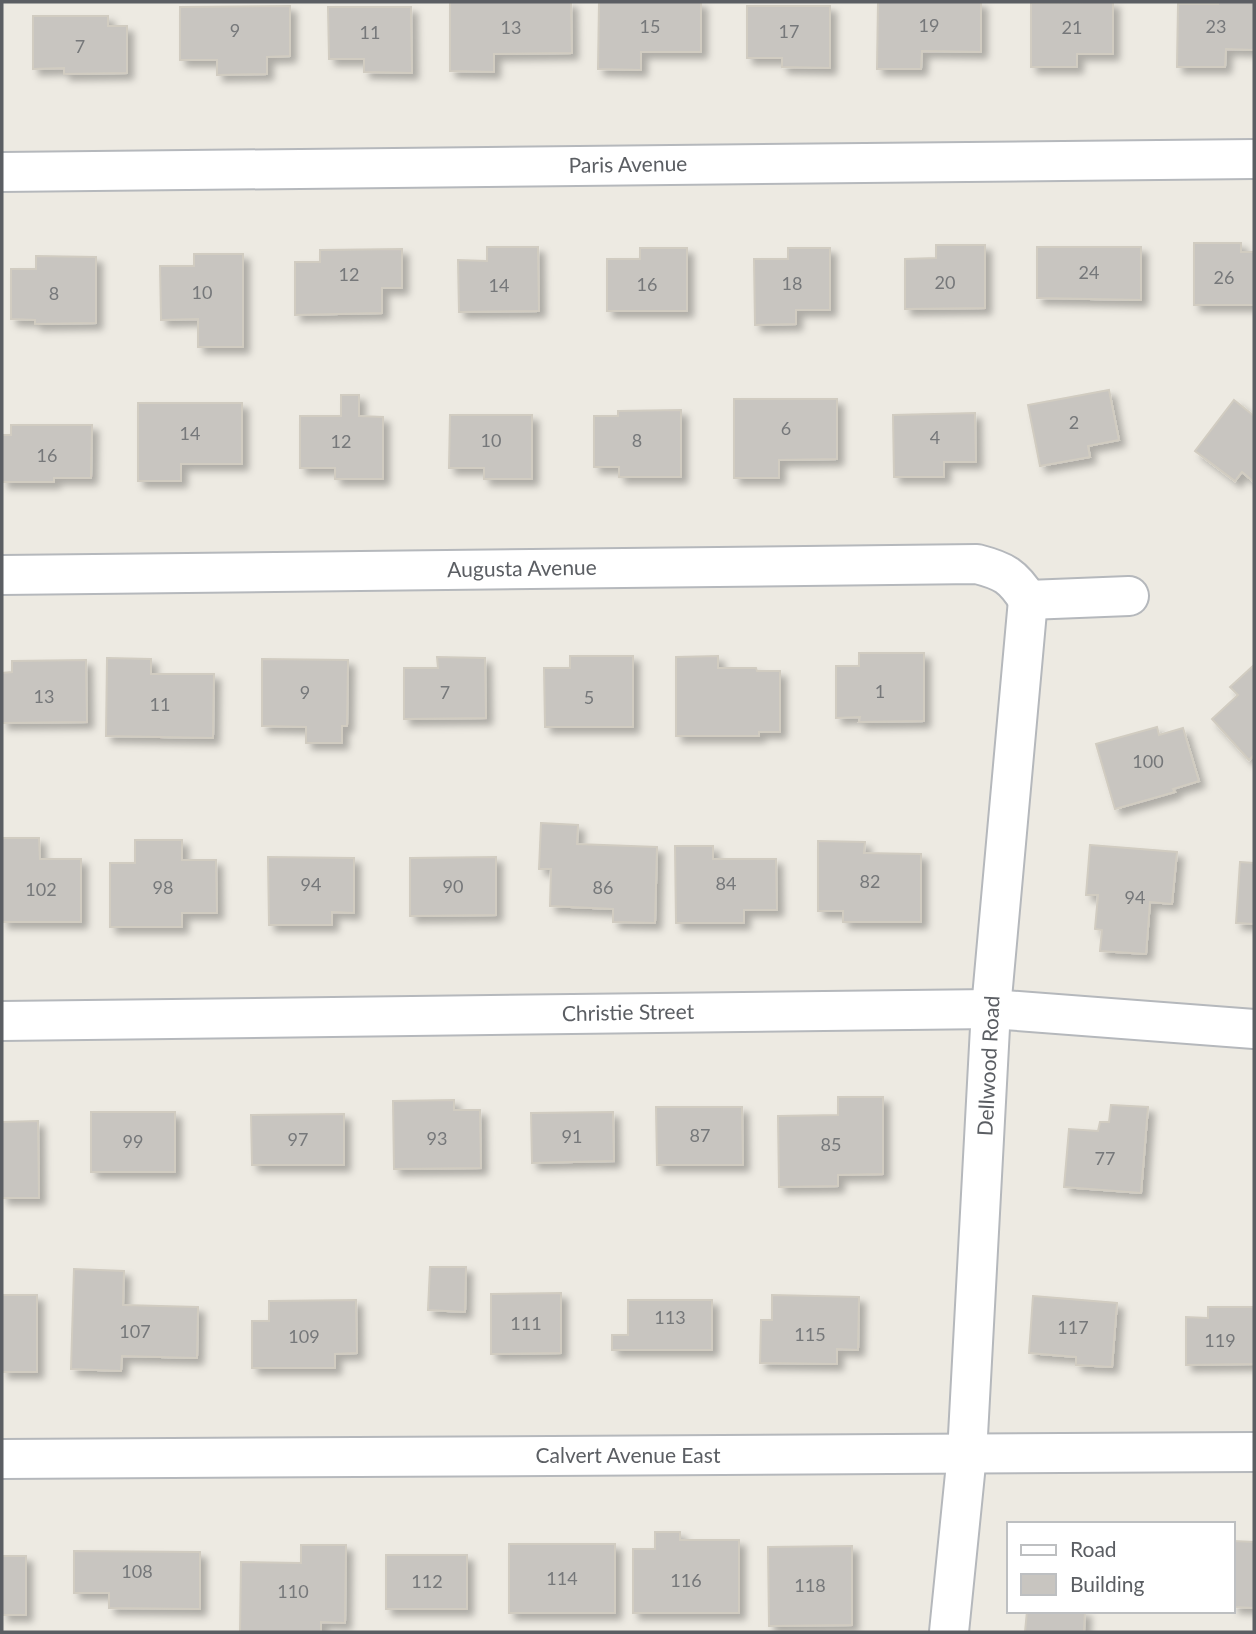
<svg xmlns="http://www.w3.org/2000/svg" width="1256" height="1634" viewBox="0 0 1256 1634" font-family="Lato,sans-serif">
	<defs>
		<filter id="shadow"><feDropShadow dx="6" dy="6" stdDeviation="3.5" flood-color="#0004"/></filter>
	</defs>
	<rect width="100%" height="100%" fill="#edeae2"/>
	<!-- building -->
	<g fill="#c8c5c0" stroke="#d1ccc1" stroke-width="2" filter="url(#shadow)">
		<polygon points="450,2 571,2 572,53 494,54 494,72 450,71"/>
		<polygon points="599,2 701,2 701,52 641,52 641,70 598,69"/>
		<polygon points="878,2 981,2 981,52 922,51 921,69 877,69"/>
		<polygon points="1113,2 1113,54 1077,54 1077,67 1031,67 1031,3"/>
		<polygon points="1218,2 1254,2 1254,50 1226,49 1225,67 1177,67 1178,4 1218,4"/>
		<polygon points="290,6 290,56 267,57 267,74 217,75 217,60 180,60 180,7"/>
		<polygon points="747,6 830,6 830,68 782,67 782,58 747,58"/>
		<polygon points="328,7 411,7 412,73 364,72 364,59 329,59"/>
		<polygon points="33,16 108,16 108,26 127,26 127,73 64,74 64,68 33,69"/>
		<polygon points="1194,243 1241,243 1241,252 1254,252 1254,305 1194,305"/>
		<polygon points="936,245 985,245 985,308 905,309 905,259 936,258"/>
		<polygon points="487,247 538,247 539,311 459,312 458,260 487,261"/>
		<polygon points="1037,247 1141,247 1141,300 1037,298"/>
		<polygon points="640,248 687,248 687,311 607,311 607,259 640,259"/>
		<polygon points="788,248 830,248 830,310 796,310 796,324 755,325 754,259 788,259"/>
		<polygon points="402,249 402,288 382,288 382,313 295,315 295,262 320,262 320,250"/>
		<polygon points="194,254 243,254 243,347 198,347 198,319 161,320 160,266 194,266"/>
		<polygon points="36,256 96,257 96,323 35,324 35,320 11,319 11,269 36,269"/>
		<polygon points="1109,390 1119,440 1088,446 1090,457 1040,466 1028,405"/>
		<polygon points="341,395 359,395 359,416 383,417 383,479 335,479 335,468 300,468 300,416 341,416"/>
		<polygon points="734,399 837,399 837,459 779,460 779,478 734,478"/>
		<polygon points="1234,400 1254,416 1254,482 1242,472 1235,481 1195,451"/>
		<polygon points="138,403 242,403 242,464 181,464 181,481 138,481"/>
		<polygon points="681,410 681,477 619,477 619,467 594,467 594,416 618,416 618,411"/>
		<polygon points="975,413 976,462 944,462 944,477 894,477 893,415"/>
		<polygon points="450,415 532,415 532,479 484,479 484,468 449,468"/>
		<polygon points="11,425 92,425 91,478 54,478 54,482 2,482 2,435 11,435"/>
		<polygon points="859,653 924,653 924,721 859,722 860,717 836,718 836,666 859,666"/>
		<polygon points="570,656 633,656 633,727 545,727 544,668 570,668"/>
		<polygon points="718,656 718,668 756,668 757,671 780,671 780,732 759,732 759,736 676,736 676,657"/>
		<polygon points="437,657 485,658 486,718 404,719 404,668 438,668"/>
		<polygon points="107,658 151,659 151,674 214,674 213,738 106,736"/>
		<polygon points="262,659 348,660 347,726 342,726 342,743 306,743 306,727 262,726"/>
		<polygon points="86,660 87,722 2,723 2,673 12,672 12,661"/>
		<polygon points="1254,665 1254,755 1249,760 1212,719 1238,695 1230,687"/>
		<polygon points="1157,727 1159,735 1183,728 1199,781 1173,789 1175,792 1115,809 1096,744"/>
		<polygon points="541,823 578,825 577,844 657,847 655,923 613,922 613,909 550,906 551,869 539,869"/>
		<polygon points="2,838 39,838 40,859 81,859 81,922 2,922"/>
		<polygon points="135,840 182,840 182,860 216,860 217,913 182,913 182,927 110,927 110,863 135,863"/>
		<polygon points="818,841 865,842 864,853 921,854 921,922 843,922 843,911 818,911"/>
		<polygon points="1090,845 1177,852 1172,904 1150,902 1146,954 1100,951 1102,930 1095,929 1098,895 1086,895"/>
		<polygon points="675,846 713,846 713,859 776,859 777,910 744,910 744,923 676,923"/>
		<polygon points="268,857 354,858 354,913 332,912 332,925 269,925"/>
		<polygon points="496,857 496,915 410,916 410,858"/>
		<polygon points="1240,862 1254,863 1254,924 1236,923"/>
		<polygon points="838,1097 883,1097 883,1174 838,1175 838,1186 779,1187 778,1116 838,1115"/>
		<polygon points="454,1100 454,1110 480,1110 481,1168 394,1169 393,1101"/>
		<polygon points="1111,1105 1148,1107 1141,1193 1064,1187 1069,1129 1098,1131 1100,1122 1109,1122"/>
		<polygon points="656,1107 742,1107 743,1165 657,1165"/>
		<rect x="91" y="1112" width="84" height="60"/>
		<polygon points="613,1112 614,1161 532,1163 531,1113"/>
		<polygon points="344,1114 344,1165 252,1165 251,1115"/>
		<polygon points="38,1121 39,1198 2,1198 2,1122"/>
		<polygon points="430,1267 466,1267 465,1312 428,1310"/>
		<polygon points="74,1269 124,1271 123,1305 198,1307 197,1358 122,1356 121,1371 71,1369"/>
		<polygon points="561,1293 561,1353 491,1354 491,1294"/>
		<rect x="2" y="1295" width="35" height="77"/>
		<polygon points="772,1295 859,1297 858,1350 837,1349 837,1364 760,1363 761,1320 772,1320"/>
		<polygon points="1033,1296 1117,1303 1112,1367 1076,1365 1076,1357 1029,1353"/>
		<polygon points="356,1300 357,1353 335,1354 335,1368 252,1368 252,1321 269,1321 269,1301"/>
		<polygon points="628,1300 712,1300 712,1350 612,1350 612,1335 628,1335"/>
		<polygon points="1208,1307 1254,1307 1254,1364 1186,1365 1186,1317 1208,1318"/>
		<polygon points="655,1532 680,1532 680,1540 739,1540 739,1613 633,1613 633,1549 655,1549"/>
		<polygon points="1233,1541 1254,1542 1254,1608 1233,1607"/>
		<rect x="509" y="1544" width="106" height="69"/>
		<polygon points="301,1545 346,1545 345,1623 321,1622 321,1632 240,1632 241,1562 301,1563"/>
		<polygon points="852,1546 852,1625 769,1626 768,1547"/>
		<polygon points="74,1551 200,1552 200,1609 109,1608 109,1593 74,1593"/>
		<rect x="386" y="1555" width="81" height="54"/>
		<rect x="2" y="1556" width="24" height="59"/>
		<polygon points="1027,1611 1085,1611 1084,1632 1025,1632"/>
	</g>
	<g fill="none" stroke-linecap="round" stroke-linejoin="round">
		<!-- minor casing -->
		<g stroke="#b5b8bc" stroke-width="42">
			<g id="minor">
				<polyline points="2,172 1254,159"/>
				<path d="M2 575 977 564C1004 571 1013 576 1028 600"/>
				<polyline points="1028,600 1129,596"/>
				<polyline points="2,1021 991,1009 1254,1029"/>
				<polyline points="2,1459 1254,1452"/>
				<polyline points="949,1632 967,1454 991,1009 1028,600"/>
			</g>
		</g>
		<!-- minor -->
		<use href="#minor" stroke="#fff" stroke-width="38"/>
	</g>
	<g text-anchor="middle" stroke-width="6" stroke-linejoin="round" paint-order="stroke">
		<!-- number labels -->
		<g font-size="18" fill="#76787a">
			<text x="929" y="32">19</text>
			<text x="650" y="33">15</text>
			<text x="1216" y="33">23</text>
			<text x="511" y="34">13</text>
			<text x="1072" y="34">21</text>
			<text x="235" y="37">9</text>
			<text x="789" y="38">17</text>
			<text x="370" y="39">11</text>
			<text x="80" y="53">7</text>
			<text x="1089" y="279">24</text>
			<text x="349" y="281">12</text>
			<text x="1224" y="284">26</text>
			<text x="945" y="289">20</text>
			<text x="792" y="290">18</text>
			<text x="647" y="291">16</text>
			<text x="499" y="292">14</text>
			<text x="202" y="299">10</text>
			<text x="54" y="300">8</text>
			<text x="1074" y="429">2</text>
			<text x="786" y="435">6</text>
			<text x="190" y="440">14</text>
			<text x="935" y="444">4</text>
			<text x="491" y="447">10</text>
			<text x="637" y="447">8</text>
			<text x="341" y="448">12</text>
			<text x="47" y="462">16</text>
			<text x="880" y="698">1</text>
			<text x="305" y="699">9</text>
			<text x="445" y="699">7</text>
			<text x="44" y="703">13</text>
			<text x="589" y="704">5</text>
			<text x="160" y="711">11</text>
			<text x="1148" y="768">100</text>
			<text x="870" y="888">82</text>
			<text x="726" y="890">84</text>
			<text x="311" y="891">94</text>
			<text x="453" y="893">90</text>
			<text x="163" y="894">98</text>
			<text x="603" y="894">86</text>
			<text x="41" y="896">102</text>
			<text x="1135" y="904">94</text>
			<text x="700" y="1142">87</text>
			<text x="572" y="1143">91</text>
			<text x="437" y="1145">93</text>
			<text x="298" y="1146">97</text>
			<text x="133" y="1148">99</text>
			<text x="831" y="1151">85</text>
			<text x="1105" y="1165">77</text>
			<text x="670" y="1324">113</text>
			<text x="526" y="1330">111</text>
			<text x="1073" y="1334">117</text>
			<text x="135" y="1338">107</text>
			<text x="810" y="1341">115</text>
			<text x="304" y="1343">109</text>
			<text x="1220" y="1347">119</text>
			<text x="137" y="1578">108</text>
			<text x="562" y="1585">114</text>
			<text x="686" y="1587">116</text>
			<text x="427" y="1588">112</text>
			<text x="810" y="1592">118</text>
			<text x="293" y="1598">110</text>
		</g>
		<!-- street labels -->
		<g font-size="21" fill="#5b5e63" stroke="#fff">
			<text transform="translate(628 165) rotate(-1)" y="7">Paris Avenue</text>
			<text transform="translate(522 569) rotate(-1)" y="7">Augusta Avenue</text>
			<text transform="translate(628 1013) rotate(-1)" y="7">Christie Street</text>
			<text transform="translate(989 1066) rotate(-87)" y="7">Dellwood Road</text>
			<text x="628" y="1463">Calvert Avenue East</text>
		</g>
	</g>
	<!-- border -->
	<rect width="1256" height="1634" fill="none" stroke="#5b5e63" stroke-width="7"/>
	<!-- legend -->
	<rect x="1007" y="1522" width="228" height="91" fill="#ffffff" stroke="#bdbfc1" stroke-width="2"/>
	<rect x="1021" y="1545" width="35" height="10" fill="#ffffff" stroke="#bdbfc1" stroke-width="2"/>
	<text x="1070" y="1557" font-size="21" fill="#5b5e63">Road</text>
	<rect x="1021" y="1574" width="35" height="21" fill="#c8c5c0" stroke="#bdbfc1" stroke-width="2"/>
	<text x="1070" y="1592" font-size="21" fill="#5b5e63">Building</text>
</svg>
